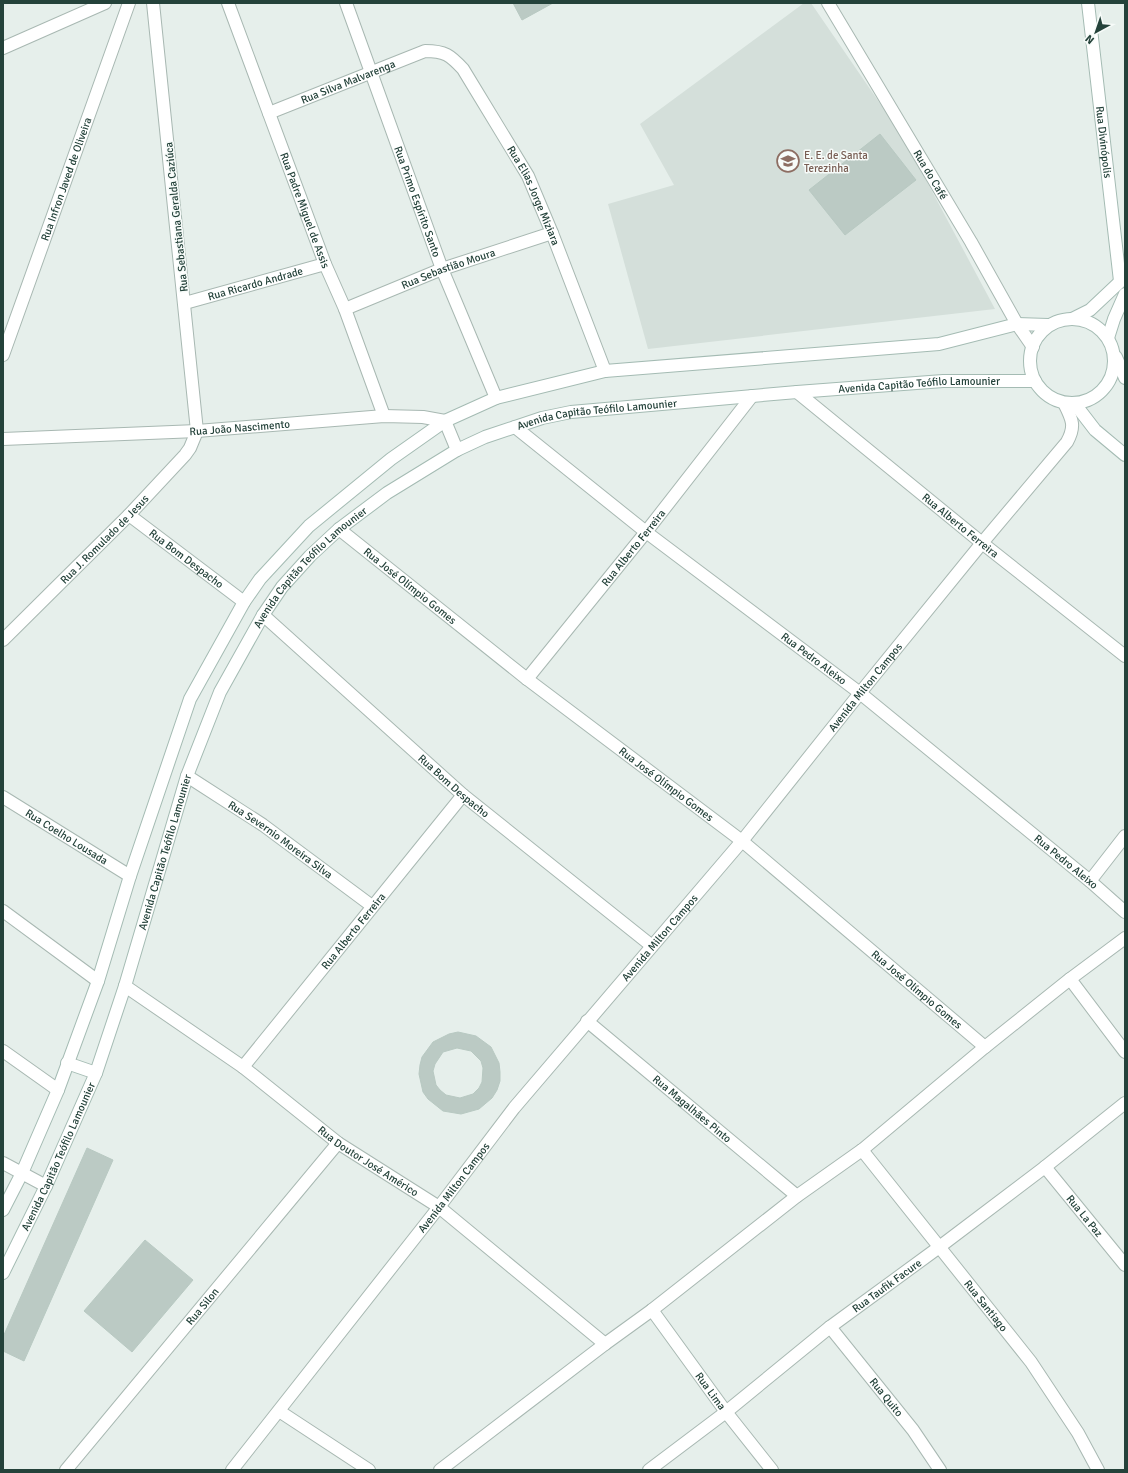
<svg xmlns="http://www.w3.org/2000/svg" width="1128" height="1473" viewBox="0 0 1128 1473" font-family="Signika,sans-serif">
	<rect width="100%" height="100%" fill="#e6efeb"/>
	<!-- built -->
	<polygon fill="#d4dfda" points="804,3 811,3 903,137 995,309 648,349 608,204 674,185 640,124"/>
	<!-- building -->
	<g fill="#bbcac4" stroke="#b8c9c2" fill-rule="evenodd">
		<polygon points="513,3 553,3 522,20"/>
		<polygon points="880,134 916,180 845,235 809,190"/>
		<path d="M458 1032 476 1036 491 1047 499 1063 500 1072V1081L497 1090 492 1098 479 1109 461 1114 443 1111 428 1099 423 1092 419 1074 420 1065 422 1057 433 1042 449 1034ZM457 1048 471 1051 481 1061 483 1068 482 1082 479 1088 473 1094 460 1098 446 1095 440 1090 436 1085 433 1071 435 1064 443 1052Z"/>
		<polygon points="87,1148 113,1160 24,1361 3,1351 3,1337"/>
		<polygon points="145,1240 193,1280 132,1352 84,1311"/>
	</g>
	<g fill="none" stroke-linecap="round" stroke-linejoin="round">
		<!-- minor casing -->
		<g stroke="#a8b8b2" stroke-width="14">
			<g id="minor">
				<path id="s1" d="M228 3 325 264 345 309 384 416"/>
				<path id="s2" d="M346 3 442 269 496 398"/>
				<path id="s3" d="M828 3 971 242 1017 324 1033 347"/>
				<polyline points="3,48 105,3"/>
				<path id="s4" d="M269 113 425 51C445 51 450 55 463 69L528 176 552 233 605 371"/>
				<path id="s5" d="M185 303 325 264"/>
				<path id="s6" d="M345 309 442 269 552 233"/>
				<path id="s7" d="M3 355 129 3"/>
				<path id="s8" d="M797 392 982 543 1125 656"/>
				<path id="s9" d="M515 427 646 532 860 693 1090 881 1125 912"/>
				<path id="s10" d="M3 439 197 431 384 416 423 417 445 421 457 450"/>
				<path id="s11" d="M129 515 244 602"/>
				<path id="s12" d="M339 529 527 679 742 841 985 1047"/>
				<path id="s13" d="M263 615 463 795 652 946"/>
				<path id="s14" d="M3 640 129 515 185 455 190 448 197 431 153 3"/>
				<path id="s15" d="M527 679 646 532 752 396"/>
				<path id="s16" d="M187 776 263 825 372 906"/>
				<path id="s17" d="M3 797 130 876"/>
				<polyline points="1090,881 1125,836"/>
				<polyline points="3,911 98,981"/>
				<polyline points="1070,979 1125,1052"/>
				<path id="s18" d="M125 986 243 1067 338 1143 439 1207 605 1344"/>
				<path id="s19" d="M587 1021 797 1196"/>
				<polyline points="3,1051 58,1090"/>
				<path id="s20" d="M243 1067 463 795"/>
				<path id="s21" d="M862 1150 1031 1362 1078 1433 1098 1470"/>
				<polyline points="3,1163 46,1186"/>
				<path id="s22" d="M1045 1167 1125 1265"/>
				<path id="s23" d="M652 1310 726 1412 772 1470"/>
				<path id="s24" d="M830 1327 913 1430 940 1470"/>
				<polyline points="279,1411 369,1470"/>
				<path id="s25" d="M66 1470 338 1143"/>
				<path id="s26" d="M232 1470 439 1207 514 1108 742 841 860 693 982 543 1067 442C1076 426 1072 419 1064 403"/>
				<polyline points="440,1470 605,1344 652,1310 797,1196 862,1150 985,1047 1070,979 1125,938"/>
				<path id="s27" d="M649 1470 726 1412 830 1327 938 1248 1045 1167 1125 1103"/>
			</g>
		</g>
		<!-- secondary casing -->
		<g stroke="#a4bbb3" stroke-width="14">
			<g id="secondary">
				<path id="s28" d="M1088 3 1120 281"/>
				<circle cx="1072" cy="361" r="42"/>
				<polyline points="1072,319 1090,310 1125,277"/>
				<polyline points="1108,338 1114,319 1125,294"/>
				<polyline points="1116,357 1125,378"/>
				<polyline points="1075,404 1095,430 1125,455"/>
				<polyline points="67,1063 96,1073"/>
				<polyline points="3,1210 22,1173 58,1090 98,981 130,876 190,699 244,602 260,579 309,526 391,459 445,421 496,398 605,371 939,344 1017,324 1048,325"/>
				<path id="s29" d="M3 1273 46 1186 96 1073 125 986 187 776 220 692 263 615 282 587 310 556 339 529 387 493 457 450 485 437 542 418 571 412 797 392 943 381H1035"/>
			</g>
		</g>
		<!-- minor -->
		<use href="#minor" stroke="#fff" stroke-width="12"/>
		<!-- secondary -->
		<use href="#secondary" stroke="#fff" stroke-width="12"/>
	</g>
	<!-- icons -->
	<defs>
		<g id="school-ring" transform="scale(1.15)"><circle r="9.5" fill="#f7fbf9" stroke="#8d6e63" stroke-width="1.5"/><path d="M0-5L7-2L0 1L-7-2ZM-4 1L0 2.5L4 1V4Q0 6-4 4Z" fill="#8d6e63"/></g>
	</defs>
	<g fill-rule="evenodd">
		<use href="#school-ring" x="788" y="161"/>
	</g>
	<g text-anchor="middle" stroke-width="3" stroke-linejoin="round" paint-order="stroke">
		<!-- street labels -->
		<g font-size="11" fill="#24423a" stroke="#f7fbf9">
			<text dy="4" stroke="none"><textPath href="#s4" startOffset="85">Rua Silva Malvarenga</textPath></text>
			<text dy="4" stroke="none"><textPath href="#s28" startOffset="140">Rua Divinópolis</textPath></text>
			<text dy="4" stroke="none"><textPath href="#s3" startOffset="200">Rua do Café</textPath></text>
			<text dy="4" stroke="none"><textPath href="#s7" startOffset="187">Rua Infron Javed de Oliveira</textPath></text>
			<text dy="4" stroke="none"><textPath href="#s4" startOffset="357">Rua Elias Jorge Miziara</textPath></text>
			<text dy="4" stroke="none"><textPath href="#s2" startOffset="211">Rua Primo Espírito Santo</textPath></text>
			<text dy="4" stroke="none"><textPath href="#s1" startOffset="221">Rua Padre Miguel de Assis</textPath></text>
			<text transform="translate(176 217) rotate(-96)" y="4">Rua Sebastiana Geralda Caziúca</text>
			<text dy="4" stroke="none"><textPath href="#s6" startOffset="111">Rua Sebastião Moura</textPath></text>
			<text dy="4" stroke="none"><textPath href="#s5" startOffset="73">Rua Ricardo Andrade</textPath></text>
			<text dy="4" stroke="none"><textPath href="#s29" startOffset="1437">Avenida Capitão Teófilo Lamounier</textPath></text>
			<text dy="4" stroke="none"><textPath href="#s29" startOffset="1113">Avenida Capitão Teófilo Lamounier</textPath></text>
			<text dy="4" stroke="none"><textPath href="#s10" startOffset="237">Rua João Nascimento</textPath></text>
			<text dy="4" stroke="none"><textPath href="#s8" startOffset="211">Rua Alberto Ferreira</textPath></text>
			<text dy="4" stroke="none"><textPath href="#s14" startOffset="143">Rua J. Romulado de Jesus</textPath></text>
			<text dy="4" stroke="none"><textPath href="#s15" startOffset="169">Rua Alberto Ferreira</textPath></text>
			<text dy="4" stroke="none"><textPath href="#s11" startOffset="72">Rua Bom Despacho</textPath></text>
			<text dy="4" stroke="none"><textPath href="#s29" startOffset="777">Avenida Capitão Teófilo Lamounier</textPath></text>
			<text dy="4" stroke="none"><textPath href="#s12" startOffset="91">Rua José Olímpio Gomes</textPath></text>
			<text dy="4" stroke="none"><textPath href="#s9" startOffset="378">Rua Pedro Aleixo</textPath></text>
			<text dy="4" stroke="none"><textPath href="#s26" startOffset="1007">Avenida Milton Campos</textPath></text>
			<text dy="4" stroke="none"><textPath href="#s12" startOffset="415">Rua José Olímpio Gomes</textPath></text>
			<text dy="4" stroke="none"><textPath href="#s13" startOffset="256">Rua Bom Despacho</textPath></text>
			<text dy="4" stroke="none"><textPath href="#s17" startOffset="75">Rua Coelho Lousada</textPath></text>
			<text dy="4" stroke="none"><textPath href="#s16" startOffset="113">Rua Severnio Moreira Silva</textPath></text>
			<text dy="4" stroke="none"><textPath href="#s29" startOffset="452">Avenida Capitão Teófilo Lamounier</textPath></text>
			<text dy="4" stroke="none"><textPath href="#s9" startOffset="702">Rua Pedro Aleixo</textPath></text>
			<text dy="4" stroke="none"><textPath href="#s20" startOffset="175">Rua Alberto Ferreira</textPath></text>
			<text dy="4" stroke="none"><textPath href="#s26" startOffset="683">Avenida Milton Campos</textPath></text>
			<text dy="4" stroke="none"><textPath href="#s12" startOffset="739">Rua José Olímpio Gomes</textPath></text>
			<text dy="4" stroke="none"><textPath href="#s19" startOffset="137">Rua Magalhães Pinto</textPath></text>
			<text dy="4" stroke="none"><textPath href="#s29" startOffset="129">Avenida Capitão Teófilo Lamounier</textPath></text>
			<text dy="4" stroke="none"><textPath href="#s18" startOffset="300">Rua Doutor José Américo</textPath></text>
			<text dy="4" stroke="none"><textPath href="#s26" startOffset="359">Avenida Milton Campos</textPath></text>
			<text dy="4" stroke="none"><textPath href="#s22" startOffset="63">Rua La Paz</textPath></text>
			<text dy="4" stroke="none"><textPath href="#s27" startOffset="301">Rua Taufik Facure</textPath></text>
			<text dy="4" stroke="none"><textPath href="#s25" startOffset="213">Rua Silon</textPath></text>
			<text dy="4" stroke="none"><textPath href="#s21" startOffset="199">Rua Santiago</textPath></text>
			<text dy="4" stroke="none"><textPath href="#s23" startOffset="100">Rua Lima</textPath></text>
			<text dy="4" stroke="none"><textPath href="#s24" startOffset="90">Rua Quito</textPath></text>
		</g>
		<!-- education labels -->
		<g font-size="11" fill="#785e54" stroke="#f7fbf9" text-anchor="start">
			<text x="804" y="159">E. E. de Santa<tspan x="804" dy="13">Terezinha</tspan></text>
		</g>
	</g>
	<!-- border -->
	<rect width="1128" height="1473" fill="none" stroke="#24423a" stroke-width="8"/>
	<!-- north arrow -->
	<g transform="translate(1096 32) rotate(220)" stroke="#f7fbf9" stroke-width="3" paint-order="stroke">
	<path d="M0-3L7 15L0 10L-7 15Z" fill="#24423a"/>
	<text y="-6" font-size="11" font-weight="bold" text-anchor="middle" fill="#24423a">N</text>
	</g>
</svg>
